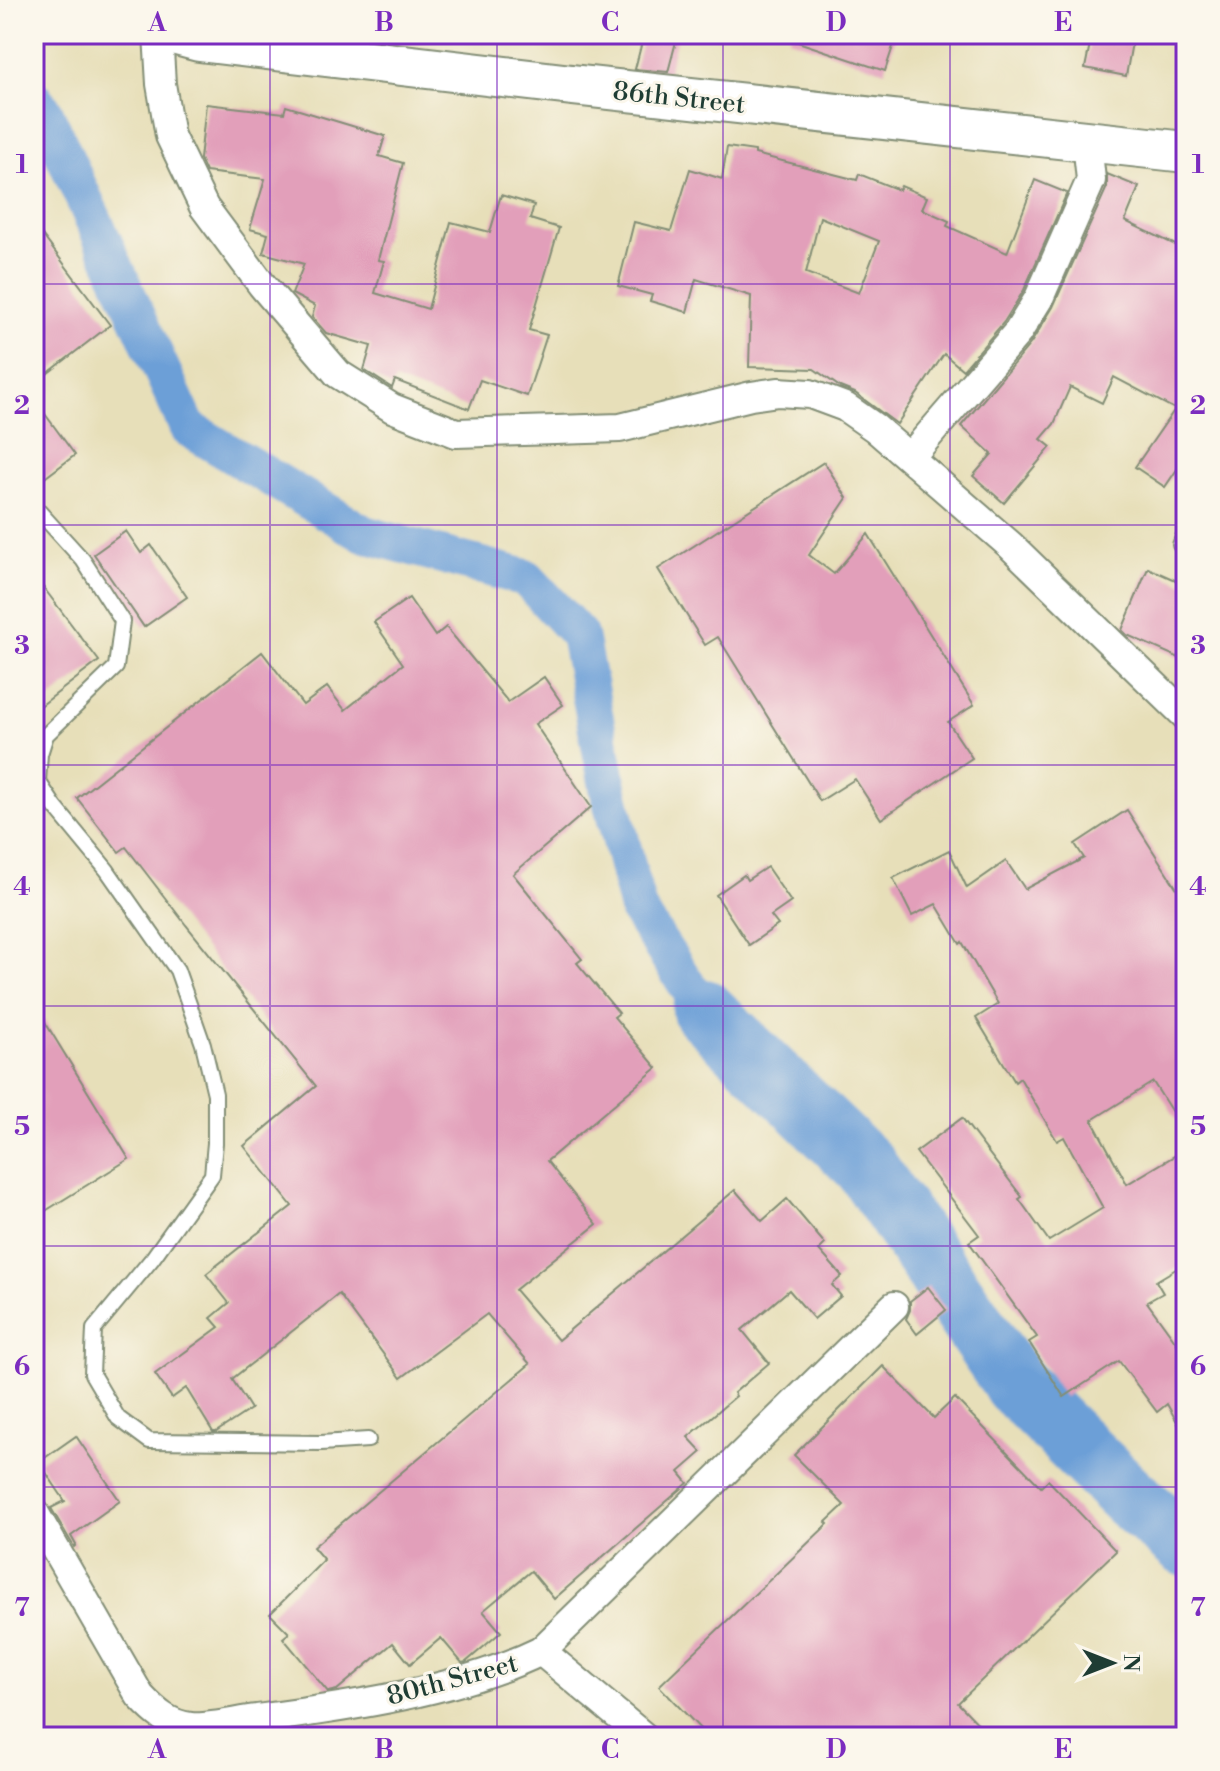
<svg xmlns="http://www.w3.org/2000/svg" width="1220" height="1771" viewBox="0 0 1220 1771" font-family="'Libre Bodoni',serif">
	<rect width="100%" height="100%" fill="#fbf7ec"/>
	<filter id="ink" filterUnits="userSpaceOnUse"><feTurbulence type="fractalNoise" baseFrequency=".0125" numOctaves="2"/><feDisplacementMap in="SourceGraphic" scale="16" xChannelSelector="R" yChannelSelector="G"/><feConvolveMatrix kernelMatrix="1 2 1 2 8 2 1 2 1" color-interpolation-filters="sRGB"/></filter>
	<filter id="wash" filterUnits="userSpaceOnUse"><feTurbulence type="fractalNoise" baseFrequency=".006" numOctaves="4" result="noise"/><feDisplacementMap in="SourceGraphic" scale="32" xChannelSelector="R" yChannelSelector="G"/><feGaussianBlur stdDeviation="1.8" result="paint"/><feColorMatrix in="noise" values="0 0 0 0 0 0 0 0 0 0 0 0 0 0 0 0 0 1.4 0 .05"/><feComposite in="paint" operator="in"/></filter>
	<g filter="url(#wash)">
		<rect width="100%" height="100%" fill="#e7dfb9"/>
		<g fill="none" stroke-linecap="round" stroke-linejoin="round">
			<!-- canal -->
			<polyline stroke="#6c9fd7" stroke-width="38" points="34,99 44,111 188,428 364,534 526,578 579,635 609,792 638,910 704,1011"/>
			<!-- river -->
			<polyline stroke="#6c9fd7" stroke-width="64" points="704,1011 865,1166 1015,1385 1130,1498 1186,1545"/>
		</g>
		<g id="blocks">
			<!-- building -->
			<g fill="#e29fba" fill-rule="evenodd">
				<polygon points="644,34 678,34 668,72 635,69"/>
				<polygon points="790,34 897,34 885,71 789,39"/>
				<polygon points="1092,34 1133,37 1126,76 1085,68"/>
				<polygon points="206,104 284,113 286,106 385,136 379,156 403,163 378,260 384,261 375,293 428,309 451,222 490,232 501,195 534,205 530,219 559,228 529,330 547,335 527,396 480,380 469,409 395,380 392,388 364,370 371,346 326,333 312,317 315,306 292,294 304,264 263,253 268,234 250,229 265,179 206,172 200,159"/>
				<path d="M727 147 755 151V154L857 180 859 174 899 190 901 186 927 197 922 209 949 221 947 226 1007 253 1035 180 1067 193 1024 290 1004 322 963 370 944 354 897 424 855 393 840 387 814 369 749 367 751 296 696 279 687 312 650 301 652 295 618 286 634 222 671 231 690 169 722 179ZM820 217 879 241 859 293 806 273Z"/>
				<polygon points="1107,174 1139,187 1125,221 1186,250 1186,456 1165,487 1135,467 1175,409 1114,377 1102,403 1070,387 1054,424 1041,439 1051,447 1004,503 973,476 992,454 961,426 1031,343 1053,307 1107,187"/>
				<polygon points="34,224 110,325 34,384"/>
				<polygon points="34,399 75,455 34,486"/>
				<polygon points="824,462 847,498 809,555 834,574 868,534 974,705 948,722 972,758 881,819 855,779 820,801 718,637 705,645 658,569"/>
				<polygon points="126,531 141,553 151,545 187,597 144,627 94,554"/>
				<polygon points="1148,568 1186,585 1186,661 1127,635 1122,630"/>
				<polygon points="34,575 99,661 34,711"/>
				<polygon points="409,598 435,636 446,627 508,702 544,677 563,705 535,724 591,807 513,874 582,959 577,963 619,1013 614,1017 657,1068 547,1161 597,1224 515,1290 558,1340 735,1190 762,1221 787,1199 825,1244 819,1250 842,1276 832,1285 841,1296 814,1319 789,1290 742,1330 769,1363 734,1393 736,1396 688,1437 702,1452 679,1472 688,1483 554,1599 531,1571 483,1611 501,1632 466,1662 462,1663 441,1638 410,1664 393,1643 337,1690 328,1692 283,1638 289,1633 270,1614 324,1560 313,1547 530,1364 487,1314 401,1378 339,1294 232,1379 251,1409 216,1432 213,1432 186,1388 172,1398 155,1374 219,1327 211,1318 229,1303 206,1274 292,1206 244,1146 316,1086 186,925 126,847 119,852 77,798 262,652 303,705 327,687 345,710 403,664 374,622"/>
				<polygon points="1127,810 1186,903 1186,1134 1153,1082 1092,1120 1127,1184 1186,1149 1186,1263 1156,1281 1163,1293 1147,1302 1186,1356 1186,1438 1167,1404 1157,1412 1119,1361 1064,1397 1029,1342 1037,1337 969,1242 979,1235 916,1152 962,1118 1022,1197 1019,1199 1049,1241 1103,1208 1064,1137 1057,1141 1020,1078 1015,1082 976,1018 998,1004 962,942 960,944 936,904 912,916 893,878 949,850 967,888 1006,861 1025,889 1084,858 1075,844"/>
				<polygon points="767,867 791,902 771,916 778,925 749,945 716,895 744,875 747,880"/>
				<polygon points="34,1004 129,1159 34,1218"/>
				<polygon points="928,1287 946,1310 917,1334 906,1319 910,1310 910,1301"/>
				<polygon points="883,1366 934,1418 955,1398 1041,1487 1048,1480 1116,1551 958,1703 991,1737 708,1737 659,1686 828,1524 826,1522 844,1505 794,1455"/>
				<polygon points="76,1436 120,1501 71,1536 76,1545 74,1547 51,1508 65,1501 39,1462"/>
			</g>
		</g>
	</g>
	<g filter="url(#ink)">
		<use href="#blocks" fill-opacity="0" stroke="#838e76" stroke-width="2"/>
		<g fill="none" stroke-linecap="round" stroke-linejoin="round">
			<!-- lane casing -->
			<g stroke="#838e76" stroke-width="18">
				<g id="lane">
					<polyline points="34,506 83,560 122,621 116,667 46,735 40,754 38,781 55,807 107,870 177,970 203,1044 215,1094 215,1143 212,1175 152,1259 94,1329 92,1374 118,1418 149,1441 321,1443 368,1440"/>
					<polyline points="1180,545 1186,530"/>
				</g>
			</g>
			<!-- street casing -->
			<g stroke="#838e76" stroke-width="32">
				<g id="street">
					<polyline points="158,34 161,84 170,136 204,207 262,285 338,374 392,408 456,433 620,428 751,396 778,392 810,394 845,407 875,428 1010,545 1186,716"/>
					<polyline points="910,457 1018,332 1039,298 1091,180 1087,142"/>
					<path d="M34 1512 140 1696C154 1711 169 1725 191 1727 209 1729 238 1721 257 1719 348 1707 459 1691 541 1651L894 1306"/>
					<polyline points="541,1651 644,1737"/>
				</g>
			</g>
			<!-- secondary casing -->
			<g stroke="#838e76" stroke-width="44">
				<polyline id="secondary" points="173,34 199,41 572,85 1186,152"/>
			</g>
			<!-- lane -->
			<use href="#lane" stroke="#fff" stroke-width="14"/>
			<!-- street -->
			<use href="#street" stroke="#fff" stroke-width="28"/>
			<!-- secondary -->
			<use href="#secondary" stroke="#fff" stroke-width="40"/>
		</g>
	</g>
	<!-- grid -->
	<path fill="none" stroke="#7b2cbf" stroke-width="2" stroke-opacity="0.55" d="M270 34V1737M497 34V1737M723 34V1737M950 34V1737M34 284H1186M34 525H1186M34 765H1186M34 1006H1186M34 1246H1186M34 1487H1186"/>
	<g text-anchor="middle" stroke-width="6" stroke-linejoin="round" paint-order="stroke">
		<!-- street labels -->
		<g font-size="26" fill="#1f3d34" stroke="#fbf7ec">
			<text transform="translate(679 97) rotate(6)" y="9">86th Street</text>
			<text transform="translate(452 1679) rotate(-15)" y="9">80th Street</text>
		</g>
	</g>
	<!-- margin -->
	<rect width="1220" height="1771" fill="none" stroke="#fbf7ec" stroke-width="88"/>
	<!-- north arrow -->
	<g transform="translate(1112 1663) rotate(90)" stroke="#fbf7ec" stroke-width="6" paint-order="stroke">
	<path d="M0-6L14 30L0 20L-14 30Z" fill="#1f3d34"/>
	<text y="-12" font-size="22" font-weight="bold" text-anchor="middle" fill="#1f3d34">N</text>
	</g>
	<rect x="44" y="44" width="1132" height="1683" fill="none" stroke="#7b2cbf" stroke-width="3"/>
	<g font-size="26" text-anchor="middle" font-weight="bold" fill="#7b2cbf">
		<text x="157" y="31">A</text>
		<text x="384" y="31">B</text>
		<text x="610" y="31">C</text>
		<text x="836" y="31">D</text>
		<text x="1063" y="31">E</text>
		<text x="22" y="173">1</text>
		<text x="1198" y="173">1</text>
		<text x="22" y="414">2</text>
		<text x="1198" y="414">2</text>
		<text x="22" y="654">3</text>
		<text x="1198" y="654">3</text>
		<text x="22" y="895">4</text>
		<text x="1198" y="895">4</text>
		<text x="22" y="1135">5</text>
		<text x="1198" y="1135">5</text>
		<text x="22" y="1375">6</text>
		<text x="1198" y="1375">6</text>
		<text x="22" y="1616">7</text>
		<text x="1198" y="1616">7</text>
		<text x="157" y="1758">A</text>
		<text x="384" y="1758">B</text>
		<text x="610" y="1758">C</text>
		<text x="836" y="1758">D</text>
		<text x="1063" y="1758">E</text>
	</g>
</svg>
